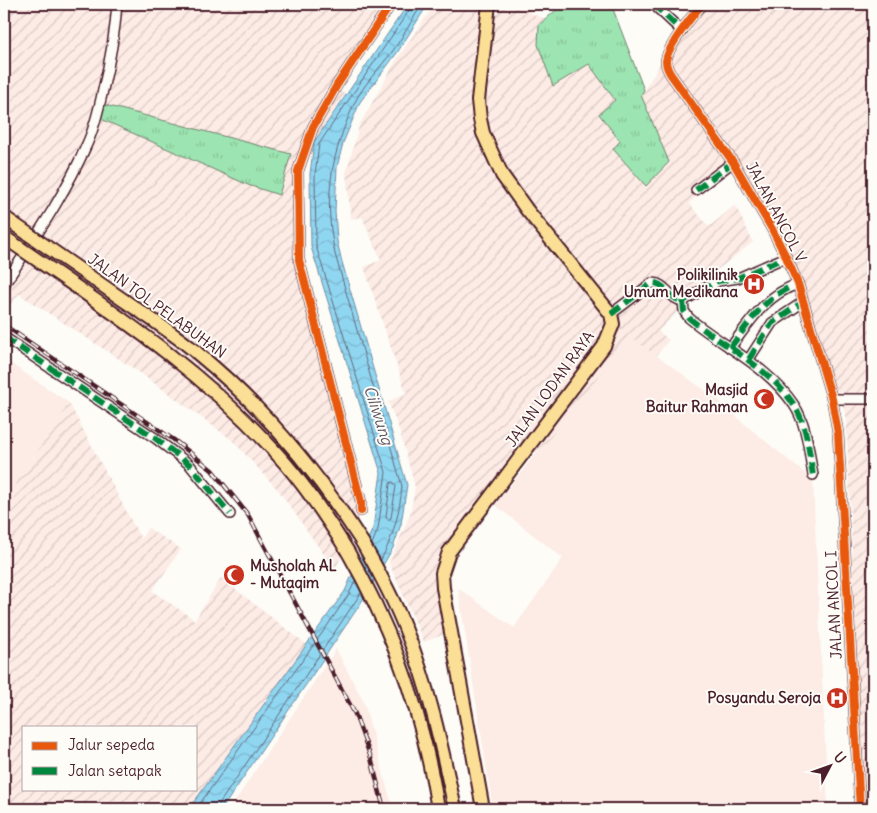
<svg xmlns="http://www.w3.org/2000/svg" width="877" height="813" viewBox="0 0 877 813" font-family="Delius,sans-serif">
	<defs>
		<pattern id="industrial-furrows" width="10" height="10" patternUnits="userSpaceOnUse" patternTransform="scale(1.25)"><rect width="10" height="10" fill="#fdebe5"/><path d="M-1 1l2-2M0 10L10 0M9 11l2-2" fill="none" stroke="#dac9c5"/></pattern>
		<pattern id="grass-tufts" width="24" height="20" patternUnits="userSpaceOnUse" patternTransform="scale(1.25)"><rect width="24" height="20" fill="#9ce4b1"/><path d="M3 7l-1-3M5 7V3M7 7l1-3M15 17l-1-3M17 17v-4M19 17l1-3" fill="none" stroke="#88c398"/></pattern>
		<pattern id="water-waves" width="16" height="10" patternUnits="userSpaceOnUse" patternTransform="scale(1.25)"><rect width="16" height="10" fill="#8fd6f1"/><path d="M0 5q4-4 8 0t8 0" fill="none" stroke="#7db7cf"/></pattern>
	</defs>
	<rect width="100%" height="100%" fill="#fdfcf7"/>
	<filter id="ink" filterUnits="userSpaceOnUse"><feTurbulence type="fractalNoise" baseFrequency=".02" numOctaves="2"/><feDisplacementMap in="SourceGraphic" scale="10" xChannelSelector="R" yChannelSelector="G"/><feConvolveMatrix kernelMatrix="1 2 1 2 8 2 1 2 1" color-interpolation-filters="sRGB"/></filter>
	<g filter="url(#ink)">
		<!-- built -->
		<g fill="#fdebe5">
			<polygon points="630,336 718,400 748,427 813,480 828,809 493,809 458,588 514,628 563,558 495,505"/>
			<polygon points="4,359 69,403 4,502"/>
			<polygon points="336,649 364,703 393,809 230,809"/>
		</g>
		<!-- industrial -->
		<g fill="url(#industrial-furrows)" fill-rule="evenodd">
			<polygon points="4,4 389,4 334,86 345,94 314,142 312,155 302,153 297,254 356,487 360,515 335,570 279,491 232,440 139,372 19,294 4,312"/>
			<polygon points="435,4 457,4 497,14 500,4 530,4 528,12 546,19 539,25 553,86 589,64 615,100 668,162 641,95 667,53 706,4 873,4 873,809 864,809 846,415 777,227 734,167 689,203 709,227 735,205 753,242 713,273 686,303 658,331 669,340 656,356 630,336 546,443 482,495 437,558 445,634 424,642 389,563 410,515 415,487 399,429 388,402 406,393 364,267 381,260 362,217 351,219 346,173 359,126 397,59"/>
			<path d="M69 403 141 539 148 528 181 549 152 591 195 620 221 578 307 645 189 809H4V502ZM24 727H196V789H24Z"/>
		</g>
		<!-- grass -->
		<g fill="url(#grass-tufts)" stroke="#73826e">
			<polygon points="563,4 611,4 644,90 641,95 669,162 646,186 613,149 620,141 599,114 615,100 589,64 553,86 538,45 539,25"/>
			<polygon points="105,105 291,154 279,195 248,185 99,118"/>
		</g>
		<!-- water -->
		<polygon fill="url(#water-waves)" stroke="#738da2" points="408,4 428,4 397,53 360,102 343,143 337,167 335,211 337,241 342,262 407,485 401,524 393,548 359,606 222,809 189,809 345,591 373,528 381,473 311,247 310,174 314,142"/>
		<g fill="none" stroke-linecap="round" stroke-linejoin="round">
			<!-- shore -->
			<g stroke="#66687a" stroke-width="1">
				<polygon points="393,482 396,486 391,518 388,520 386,517 390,484"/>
				<polyline points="372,544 378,529 386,472 316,246 315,175 319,144 410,9 411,4"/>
				<path d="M381 560C393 537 400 512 402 486L335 254C323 197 331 154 355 102 362 87 381 66 392 52 403 37 412 20 422 4"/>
				<polyline points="196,809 325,629 349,594 355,581"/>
				<polyline points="218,809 219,804 361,593"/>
			</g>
			<!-- minor casing -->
			<g stroke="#4a1f2b" stroke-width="12">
				<g id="minor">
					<polyline points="653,4 682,31"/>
					<path d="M702 4C693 15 667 47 666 61 666 67 670 74 674 79L733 162 772 229 786 257 798 284 832 399 838 433 860 809"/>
					<polyline points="696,190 733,162"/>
					<path d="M4 285C34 239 65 195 87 144 95 127 99 108 103 90 110 61 115 33 117 4"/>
					<path d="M683 301 684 311 689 318C724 347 768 366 794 405 807 424 809 453 813 475"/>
					<path d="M611 314 652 283C665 282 670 300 683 301L718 281 738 278 786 257"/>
					<polyline points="4,337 155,438 189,464 230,514"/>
					<path d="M730 348C750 322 765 295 798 284"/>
					<polyline points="749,359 772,323 803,302"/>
					<polyline points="832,399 873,399"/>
					<polyline points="361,511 361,502 299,260 298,171 313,127 337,85 391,4"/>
				</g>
			</g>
			<!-- highway casing -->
			<g stroke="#4a1f2b" stroke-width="16">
				<g id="highway">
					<path d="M362 542C378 570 393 598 405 628 429 686 442 748 455 809"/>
					<path d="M348 552C394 632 424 719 438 809"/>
					<polyline points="483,809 443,588 442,573 449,552 604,346 613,324 611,314 527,210 502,175 483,133 480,119 478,100 489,4"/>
				</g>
			</g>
			<!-- minor -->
			<use href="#minor" stroke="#fdfcf7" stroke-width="9"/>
			<!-- highway -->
			<use href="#highway" stroke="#fbdf96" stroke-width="12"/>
			<!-- rail casing -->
			<g stroke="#4a1f2b" stroke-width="4.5">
				<polyline id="rail" points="4,325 174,440 212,470 248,515 355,714 371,758 384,809"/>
			</g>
			<!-- rail -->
			<use href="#rail" stroke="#fdfcf7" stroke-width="2.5" stroke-dasharray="8" stroke-linecap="butt"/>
			<!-- highway-bridge casing -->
			<g stroke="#4a1f2b" stroke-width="16" stroke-linecap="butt">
				<g id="highway-bridge">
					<path d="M4 217C42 244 81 270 119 297 145 315 172 332 196 352 262 406 316 470 362 542"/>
					<path d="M4 237C102 305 206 371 285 463 309 491 329 521 348 552"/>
				</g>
			</g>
			<!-- highway-bridge -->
			<use href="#highway-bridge" stroke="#fbdf96" stroke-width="12"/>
			<!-- quiet -->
			<g stroke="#00873e" stroke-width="6" stroke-dasharray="12 6" stroke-linecap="butt">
				<polyline points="653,4 682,31"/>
				<polyline points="696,190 733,162"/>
				<path d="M683 301 684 311 689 318C724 347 768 366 794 405 807 424 809 453 813 475"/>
				<path d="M611 314 652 283C665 282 670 300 683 301L718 281 738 278 786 257"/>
				<polyline points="4,337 155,438 189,464 230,514"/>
				<path d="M730 348C750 322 765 295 798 284"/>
				<polyline points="749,359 772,323 803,302"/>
			</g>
			<!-- cycleway casing -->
			<g stroke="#fdfcf7" stroke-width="11">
				<g id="cycleway">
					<path d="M702 4C693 15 667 47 666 61 666 67 670 74 674 79L733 162 772 229 786 257 798 284 832 399 838 433 860 809"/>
					<polyline points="361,511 361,502 299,260 298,171 313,127 337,85 391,4"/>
				</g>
			</g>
			<!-- cycleway -->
			<use href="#cycleway" stroke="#e8590c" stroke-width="8"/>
		</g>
	</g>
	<!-- icons -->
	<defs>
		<g id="hospital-disc" transform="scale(1.125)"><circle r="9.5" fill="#c8321e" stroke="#fdfcf7"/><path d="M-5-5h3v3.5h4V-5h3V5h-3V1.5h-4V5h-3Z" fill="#fff"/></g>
		<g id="mosque-disc" transform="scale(1.125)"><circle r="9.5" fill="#c8321e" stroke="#fdfcf7"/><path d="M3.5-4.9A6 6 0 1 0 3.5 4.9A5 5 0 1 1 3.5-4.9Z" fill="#fff"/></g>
	</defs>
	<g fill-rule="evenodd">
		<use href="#hospital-disc" x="754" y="284"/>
		<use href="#mosque-disc" x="764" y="399"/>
		<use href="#mosque-disc" x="234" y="575"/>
		<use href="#hospital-disc" x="837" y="698"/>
	</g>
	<g text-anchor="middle" stroke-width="4" stroke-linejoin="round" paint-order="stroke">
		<!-- street labels -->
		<g font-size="15" fill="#4a1f2b" stroke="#fdfcf7">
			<text transform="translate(776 212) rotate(62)" y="5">JALAN ANCOL V</text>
			<text transform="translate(157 306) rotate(36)" y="5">JALAN TOL PELABUHAN</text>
			<text transform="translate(550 389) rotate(-54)" y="5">JALAN LODAN RAYA</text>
			<text transform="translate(834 605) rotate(-93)" y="5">JALAN ANCOL I</text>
		</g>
		<!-- poi labels -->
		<g font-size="15" font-weight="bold" fill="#4a1f2b" stroke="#fdfcf7" text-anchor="end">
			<text x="738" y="280">Polikilinik<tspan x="738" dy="17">Umum Medikana</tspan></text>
			<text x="748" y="395">Masjid<tspan x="748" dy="17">Baitur Rahman</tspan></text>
			<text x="250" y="571" text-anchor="start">Musholah AL<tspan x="250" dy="17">- Mutaqim</tspan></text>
			<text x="821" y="703">Posyandu Seroja</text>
		</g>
		<!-- water labels -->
		<g font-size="16" font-style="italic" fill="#5f5666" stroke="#fdfcf7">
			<text transform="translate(379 415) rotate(72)" y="6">Ciliwung</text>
		</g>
	</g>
	<!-- margin -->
	<rect width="877" height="813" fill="none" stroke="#fdfcf7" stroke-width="20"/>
	<rect x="10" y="10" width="857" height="793" fill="none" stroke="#4a1f2b" stroke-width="2" filter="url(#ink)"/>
	<!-- legend -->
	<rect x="22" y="726" width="175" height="65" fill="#fdfcf7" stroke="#b5a4a5"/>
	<rect x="32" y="742" width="25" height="8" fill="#e8590c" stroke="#b5a4a5"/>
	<text x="68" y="750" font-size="15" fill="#4a1f2b">Jalur sepeda</text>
	<rect x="32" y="767" width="25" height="8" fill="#00873e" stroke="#b5a4a5"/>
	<text x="68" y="776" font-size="15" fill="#4a1f2b">Jalan setapak</text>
	<!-- north arrow -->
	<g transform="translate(830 766) rotate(49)" stroke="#fdfcf7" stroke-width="4" paint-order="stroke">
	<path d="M0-4L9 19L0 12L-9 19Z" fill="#4a1f2b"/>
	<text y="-8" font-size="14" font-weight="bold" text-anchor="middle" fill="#4a1f2b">U</text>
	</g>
</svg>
